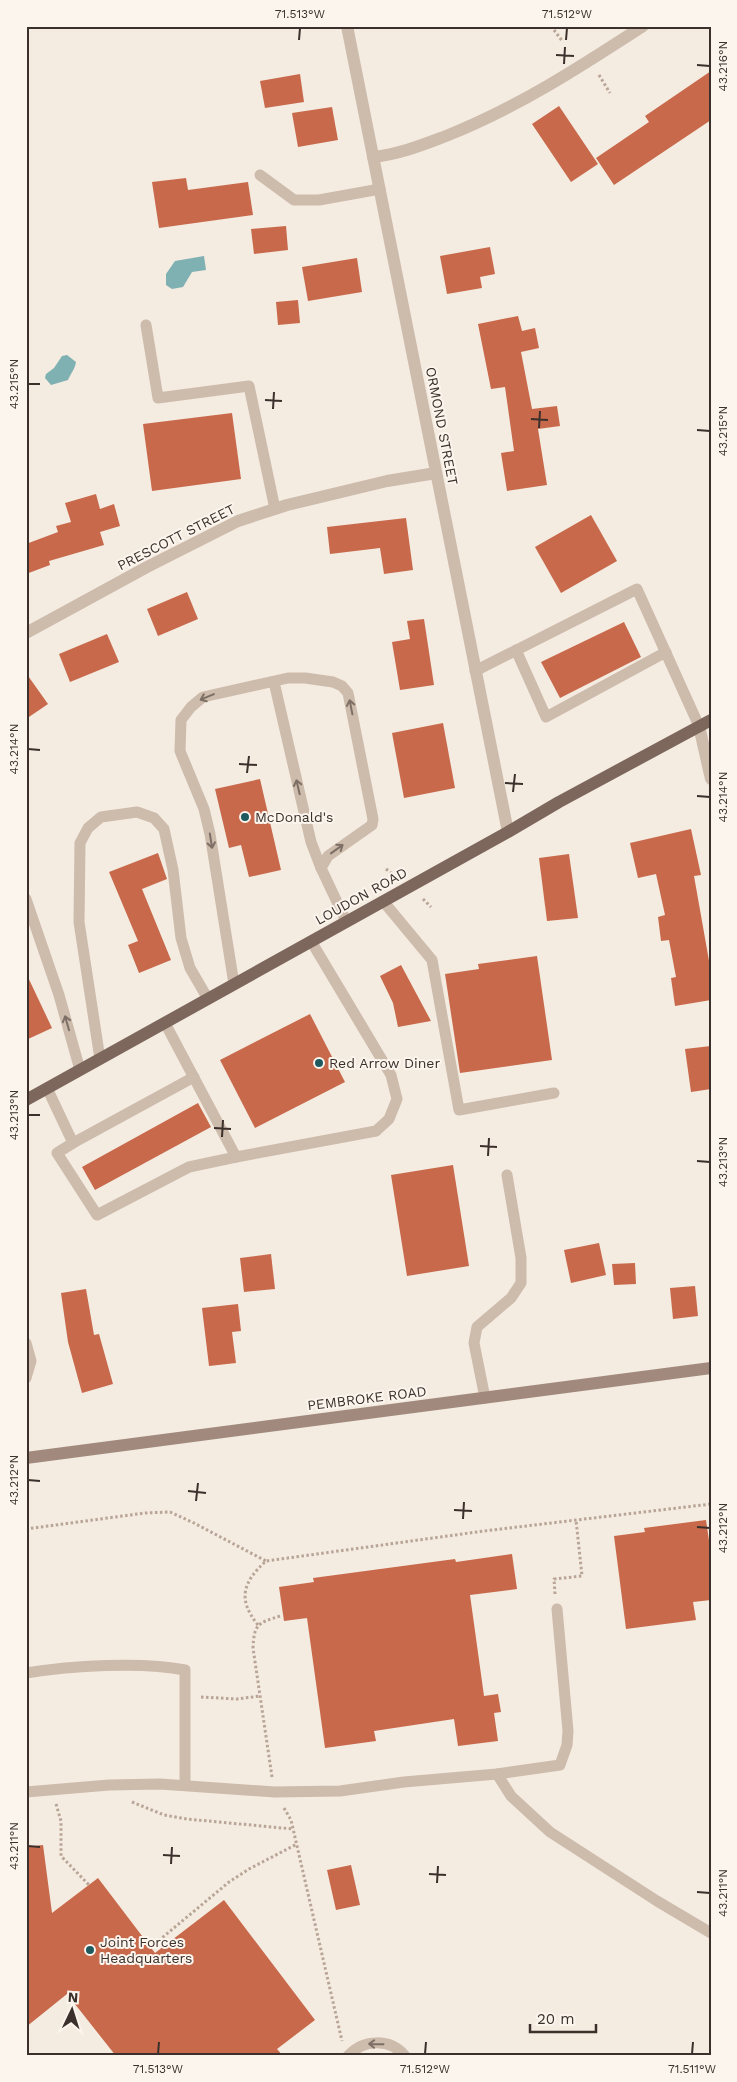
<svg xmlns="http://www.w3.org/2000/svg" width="737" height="2082" viewBox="0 0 737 2082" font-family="'Work Sans',sans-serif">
	<rect width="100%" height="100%" fill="#f4ebe1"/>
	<!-- water -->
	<g fill="#7fb0b2">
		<polygon points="204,256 206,270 192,272 183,287 172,289 166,285 166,274 175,261"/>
		<path d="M67 355 76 362C75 369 71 373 68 380L51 385 45 378 46 374 54 368 62 356Z"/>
	</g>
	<!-- building -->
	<g fill="#c8694b">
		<polygon points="711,71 711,120 614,185 596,158 649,122 645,116"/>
		<polygon points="300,74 304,102 265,108 260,81"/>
		<polygon points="559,106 598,164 571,182 532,124"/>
		<polygon points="332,107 338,140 298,147 292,113"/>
		<polygon points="186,178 188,190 248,182 253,215 159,228 152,182"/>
		<polygon points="286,226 288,250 254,254 251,229"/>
		<polygon points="490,247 495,274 480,277 482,288 447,294 440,256"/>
		<polygon points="357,258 362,292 308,301 302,267"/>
		<polygon points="298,300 300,323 278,325 276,302"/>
		<polygon points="518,316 522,331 535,328 539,348 521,352 532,409 557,406 560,426 538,429 547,485 507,491 501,453 514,451 505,387 491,389 478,324"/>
		<polygon points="232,413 241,479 152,491 143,424"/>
		<polygon points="96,494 100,509 114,504 120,526 100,532 104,545 49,561 50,565 26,574 26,544 58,532 56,526 71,522 65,503"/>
		<polygon points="591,515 617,561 561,593 535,547"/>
		<polygon points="406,518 413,570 384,574 380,548 330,554 327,527"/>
		<polygon points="187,592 198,619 158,636 147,609"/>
		<polygon points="424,619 434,685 400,690 392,642 410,639 407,621"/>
		<polygon points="624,622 641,657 560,698 541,662"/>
		<polygon points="107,634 119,662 70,682 59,654"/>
		<polygon points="26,673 48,704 26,719"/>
		<polygon points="443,723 455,788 404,798 392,733"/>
		<polygon points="260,779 281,870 249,877 241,845 229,848 215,789"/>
		<polygon points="691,829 701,875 694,876 711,972 711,1000 675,1006 671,978 676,977 669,940 661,941 658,917 665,915 656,874 638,878 630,843"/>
		<polygon points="158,853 167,879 142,889 171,960 139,973 128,945 138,941 109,872"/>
		<polygon points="569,854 578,918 547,921 539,858"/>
		<polygon points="537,956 552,1060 460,1073 445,974 479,969 478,964"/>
		<polygon points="401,965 431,1021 398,1027 393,1003 380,976"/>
		<polygon points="26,973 52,1028 26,1040"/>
		<polygon points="310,1014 345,1082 255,1128 220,1060"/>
		<polygon points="711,1046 711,1089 691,1092 685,1049"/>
		<polygon points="198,1103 211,1127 95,1190 82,1167"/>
		<polygon points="453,1165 469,1266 407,1276 391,1175"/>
		<polygon points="599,1243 606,1275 571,1283 564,1250"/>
		<polygon points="271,1254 275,1289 244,1292 240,1258"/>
		<polygon points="635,1263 636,1284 614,1285 612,1264"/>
		<polygon points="695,1286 698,1316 673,1319 670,1288"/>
		<polygon points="86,1289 94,1335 99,1334 113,1384 82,1393 68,1342 61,1293"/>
		<polygon points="238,1304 241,1331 232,1332 236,1363 209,1366 202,1308"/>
		<polygon points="706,1520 711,1554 711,1600 693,1602 696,1620 626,1629 614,1536 645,1532 644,1528"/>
		<polygon points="512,1554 517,1589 470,1595 484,1696 498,1694 501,1712 494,1713 498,1741 458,1746 454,1719 374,1731 376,1741 325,1748 307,1618 284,1621 279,1587 314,1582 313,1578 455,1559 456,1562"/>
		<polygon points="43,1845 52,1913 98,1878 155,1953 224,1900 315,2020 277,2049 283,2056 116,2056 67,1994 26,2027 26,1847"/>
		<polygon points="351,1865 360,1905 336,1910 327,1870"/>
	</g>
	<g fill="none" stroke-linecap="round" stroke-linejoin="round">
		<!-- path -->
		<g stroke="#b9a596" stroke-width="3" stroke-dasharray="2.5 2.5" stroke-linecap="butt">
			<polyline points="551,26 563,42"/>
			<polyline points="441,27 443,26"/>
			<polyline points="599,75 610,93"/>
			<polyline points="386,869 395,876"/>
			<polyline points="423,899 431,907"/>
			<polyline points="26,1529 145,1513 170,1512 194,1523 266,1561"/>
			<polyline points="555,1594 554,1579 582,1576 576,1520"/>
			<path d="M258 1625C237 1599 243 1582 266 1561L484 1531 711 1504"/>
			<polyline points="201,1697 237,1699 260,1696"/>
			<path d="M272 1777 253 1648C254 1624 258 1623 280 1616"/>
			<polyline points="132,1802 164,1815 187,1819 293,1829"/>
			<polyline points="56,1804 61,1821 61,1856 89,1885"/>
			<polyline points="284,1808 291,1820 342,2041"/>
			<polyline points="151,1947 229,1882 249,1869 297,1844"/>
		</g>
		<!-- lane -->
		<g stroke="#cdbbac" stroke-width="11">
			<polyline points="260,175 294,200 319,200 380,189"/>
			<polyline points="146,325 158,398 249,386 275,509"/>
			<polyline points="516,650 546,717 666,652"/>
			<polyline points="475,671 637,589 699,726"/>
			<polyline points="274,682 311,842 321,868"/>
			<polyline points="26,899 59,995 80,1070"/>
			<polyline points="383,901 432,960 459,1110 554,1093"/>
			<polyline points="234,984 210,834 204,809 180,751 181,720 191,707 203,697 288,678 305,678 333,682 342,686 348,693 373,819 372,825 328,856 321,868 346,921"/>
			<polyline points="100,1059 79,922 80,843 88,828 101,817 137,812 154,818 164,829 173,870 181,938 190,968 208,999"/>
			<polyline points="47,1088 73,1143 57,1153 97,1215 189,1167 236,1157 165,1023"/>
			<polyline points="73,1143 194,1077"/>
			<polyline points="236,1157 376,1131 389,1119 397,1099 391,1075 311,941"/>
			<polyline points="26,1343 31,1361 26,1378"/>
			<polyline points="485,1398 474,1343 477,1327 511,1298 521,1283 521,1258 507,1175"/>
			<path d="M26 1673C70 1666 141 1661 185 1670V1785"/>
			<polyline points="497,1774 511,1796 550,1832 657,1901 711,1933"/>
			<polyline points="26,1792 109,1785 160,1784 275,1792 340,1791 404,1782 497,1774 560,1765 567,1745 568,1731 557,1609"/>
			<path d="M348 2056C363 2039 390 2038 405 2056"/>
		</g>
		<!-- street -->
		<g stroke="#cdbbac" stroke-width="12">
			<polyline points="347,26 508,832"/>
			<path d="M373 157C400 154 422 145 446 136 517 108 580 67 643 26"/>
			<polyline points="26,633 147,567 238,521 287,505 387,481 436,473"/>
			<polyline points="699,726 711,779"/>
		</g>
		<!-- secondary -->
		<polyline stroke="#a18a7d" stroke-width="12" points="26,1458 711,1368"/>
		<!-- primary -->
		<polyline stroke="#7d675c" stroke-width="12" points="26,1100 508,832 559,802 711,720"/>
	</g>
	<!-- one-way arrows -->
	<defs><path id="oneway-shaft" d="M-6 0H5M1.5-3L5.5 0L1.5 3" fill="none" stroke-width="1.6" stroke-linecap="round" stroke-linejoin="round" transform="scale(1.25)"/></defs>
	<g stroke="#7d6f65">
		<use href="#oneway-shaft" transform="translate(207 697) rotate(157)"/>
		<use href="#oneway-shaft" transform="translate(351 707) rotate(-101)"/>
		<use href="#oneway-shaft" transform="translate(298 787) rotate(-103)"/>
		<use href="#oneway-shaft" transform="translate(211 841) rotate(81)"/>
		<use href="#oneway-shaft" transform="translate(337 849) rotate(-36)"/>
		<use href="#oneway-shaft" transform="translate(67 1023) rotate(-106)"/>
		<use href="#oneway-shaft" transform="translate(376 2044) rotate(-179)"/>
	</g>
	<!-- ticks -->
	<path fill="none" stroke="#3b302b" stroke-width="2" d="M299 40 300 28M566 40 567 28M556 55 574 56M564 64 565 47M697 65 710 66M28 384H40M265 400 282 401M273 409 274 392M531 419 548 420M539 428 540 411M697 430 710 431M28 749 40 750M239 764 257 765M247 773 249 756M505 783 523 784M513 792 515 774M697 796 710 797M28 1115H40M214 1128 231 1129M222 1137 223 1120M480 1146 497 1147M488 1156 489 1138M697 1161 710 1162M28 1480 40 1481M188 1491 206 1493M196 1501 198 1483M454 1510 472 1511M463 1519 464 1502M697 1527 710 1528M28 1846 40 1847M163 1855 180 1856M171 1864 172 1847M429 1874 446 1875M437 1883 438 1866M697 1892 710 1893M158 2054 159 2042M425 2054 426 2042M692 2054 693 2042"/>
	<!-- markers -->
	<g fill="#1f5a5e" stroke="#fbf5ee" stroke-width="2">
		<circle cx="245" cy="817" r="5"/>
		<circle cx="319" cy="1063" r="5"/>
		<circle cx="90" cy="1950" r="5"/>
	</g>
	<g text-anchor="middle" stroke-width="4" stroke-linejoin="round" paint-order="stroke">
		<!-- street labels -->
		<g font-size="14" fill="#3b302b" stroke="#fbf5ee">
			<text transform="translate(442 426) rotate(79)" y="5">ORMOND STREET</text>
			<text transform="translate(176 537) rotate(-27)" y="5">PRESCOTT STREET</text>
			<text transform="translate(361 896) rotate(-29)" y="5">LOUDON ROAD</text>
			<text transform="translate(367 1398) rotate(-7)" y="5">PEMBROKE ROAD</text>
		</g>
		<!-- poi labels -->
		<g font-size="14" fill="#3b302b" stroke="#fbf5ee" text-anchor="start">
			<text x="255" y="822">McDonald's</text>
			<text x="329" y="1068">Red Arrow Diner</text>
			<text x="100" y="1947">Joint Forces<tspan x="100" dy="16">Headquarters</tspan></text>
		</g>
	</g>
	<!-- border -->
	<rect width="737" height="2082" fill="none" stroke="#fbf5ee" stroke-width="55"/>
	<!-- north arrow -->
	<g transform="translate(72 2010) rotate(4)" stroke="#fbf5ee" stroke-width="4" paint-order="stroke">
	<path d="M0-4L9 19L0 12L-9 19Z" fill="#3b302b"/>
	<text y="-8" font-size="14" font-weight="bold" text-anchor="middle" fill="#3b302b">N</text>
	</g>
	<!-- scale -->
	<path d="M530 2024v8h66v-8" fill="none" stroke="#3b302b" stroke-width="2.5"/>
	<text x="537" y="2024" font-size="15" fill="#3b302b" stroke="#fbf5ee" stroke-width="4" paint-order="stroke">20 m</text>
	<rect x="28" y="28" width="682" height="2026" fill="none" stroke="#3b302b" stroke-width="2"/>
	<g font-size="12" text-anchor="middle" fill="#3b302b">
		<text x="300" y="18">71.513°W</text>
		<text x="567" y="18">71.512°W</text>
		<text transform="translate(723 66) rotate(-90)" y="4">43.216°N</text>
		<text transform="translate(14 384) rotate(-90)" y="4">43.215°N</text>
		<text transform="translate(723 431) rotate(-90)" y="4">43.215°N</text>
		<text transform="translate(14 749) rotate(-90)" y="4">43.214°N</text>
		<text transform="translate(723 797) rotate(-90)" y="4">43.214°N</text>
		<text transform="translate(14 1115) rotate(-90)" y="4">43.213°N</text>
		<text transform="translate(723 1162) rotate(-90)" y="4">43.213°N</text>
		<text transform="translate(14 1480) rotate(-90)" y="4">43.212°N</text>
		<text transform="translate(723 1528) rotate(-90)" y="4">43.212°N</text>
		<text transform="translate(14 1846) rotate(-90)" y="4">43.211°N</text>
		<text transform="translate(723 1893) rotate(-90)" y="4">43.211°N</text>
		<text x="158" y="2073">71.513°W</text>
		<text x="425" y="2073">71.512°W</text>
		<text x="692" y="2073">71.511°W</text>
	</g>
</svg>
